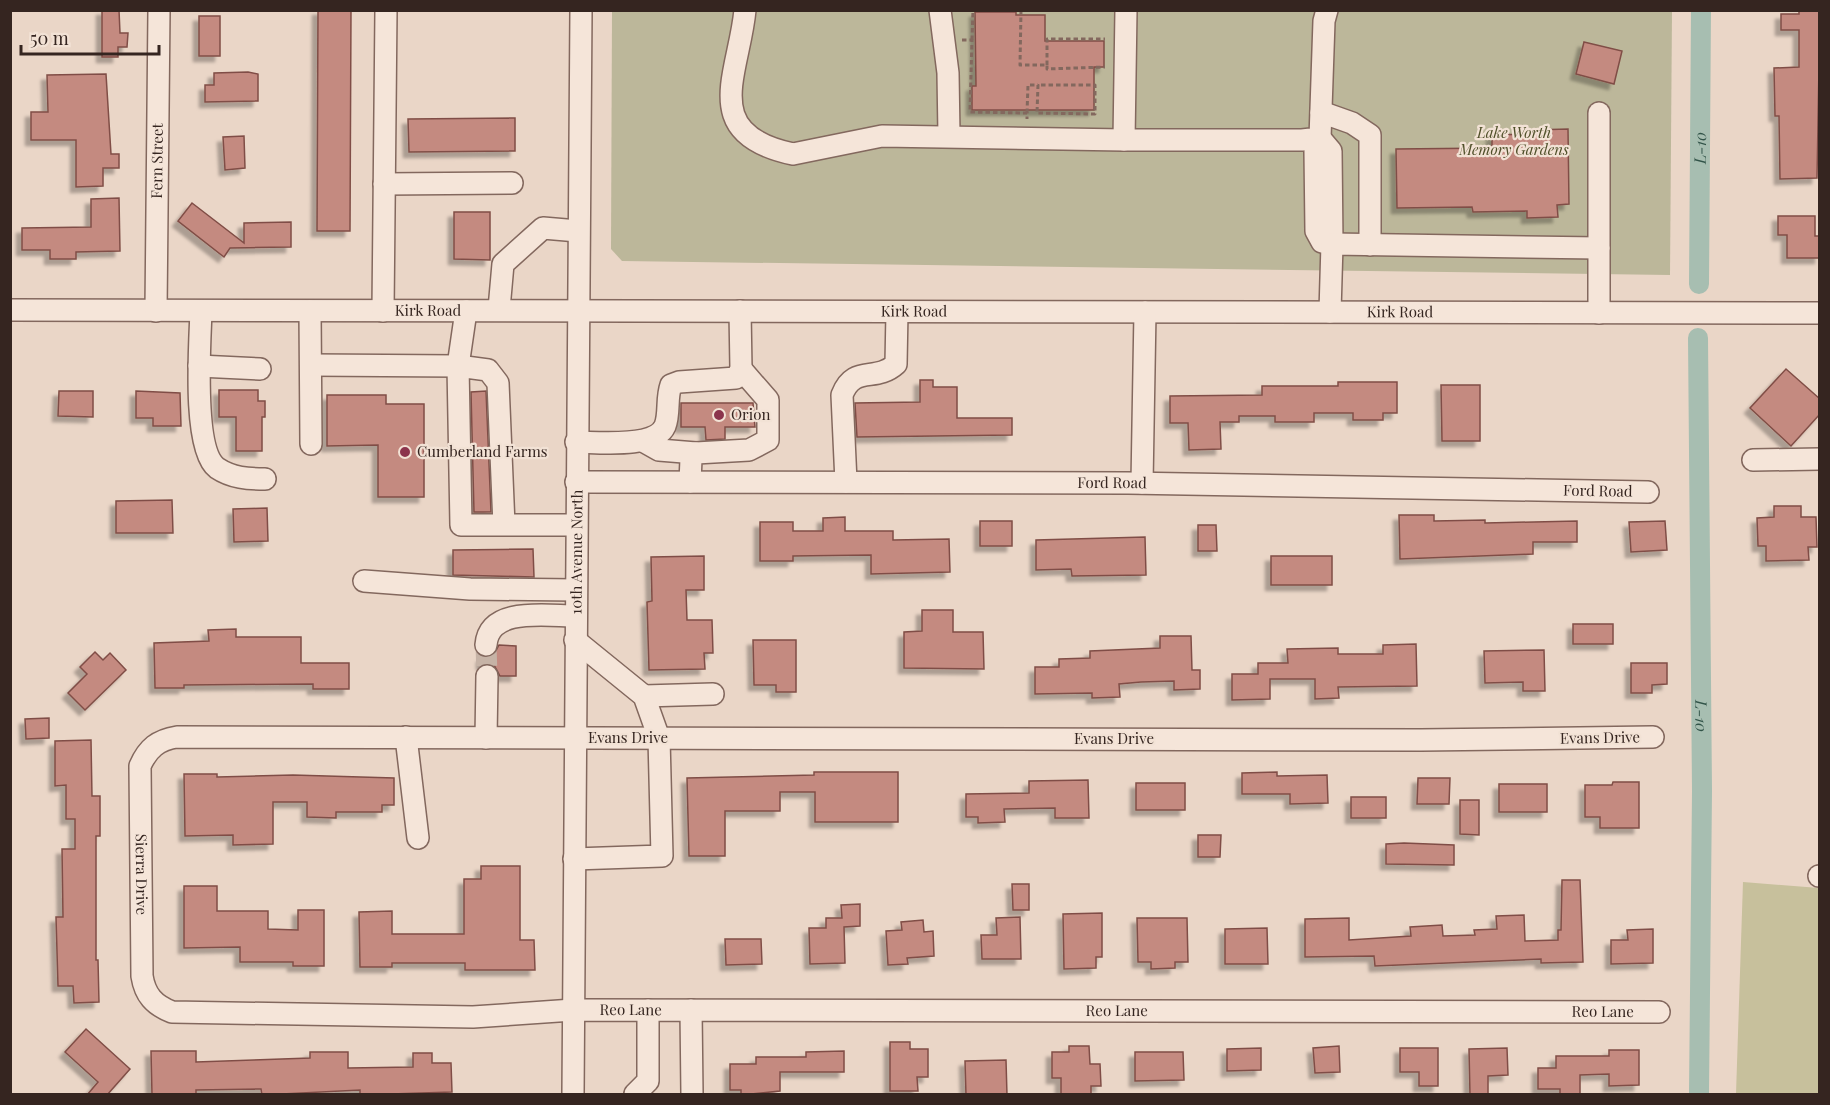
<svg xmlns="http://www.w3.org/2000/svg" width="1830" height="1105" viewBox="0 0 1830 1105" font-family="'Playfair Display',serif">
	<defs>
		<filter id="shadow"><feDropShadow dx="-5.5" dy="5.5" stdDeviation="1.5" flood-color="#0004"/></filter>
	</defs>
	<rect width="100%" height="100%" fill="#ead6c7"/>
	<!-- green -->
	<polygon fill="#c7c09c" points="1743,882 1819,888 1819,1094 1736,1094"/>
	<!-- cemetery -->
	<polygon fill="#bcb79a" points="612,11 1672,11 1670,275 622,261 611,249"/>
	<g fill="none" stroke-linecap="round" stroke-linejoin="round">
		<!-- canal -->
		<g stroke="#a7beb1" stroke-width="20">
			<path id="s1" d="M1699 284 1701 10"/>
			<path id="s2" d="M1698 338 1702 791 1699 1094"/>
		</g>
	</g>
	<!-- building -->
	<g fill="#c48a80" stroke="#804e46" stroke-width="1.5" filter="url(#shadow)">
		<polygon points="102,10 119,10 120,33 128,33 127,47 118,47 118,57 102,57"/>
		<polygon points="318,10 351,10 350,231 317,231"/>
		<polygon points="1799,10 1820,10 1817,178 1780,179 1779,116 1775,116 1774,68 1799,67 1799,30 1781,30 1781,14 1799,14"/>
		<polygon points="975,12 1016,12 1016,15 1045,15 1045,41 1104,41 1104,67 1094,67 1094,110 972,110 972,86 976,86"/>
		<rect x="199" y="16" width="21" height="40"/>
		<polygon points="1584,42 1622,51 1614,84 1576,74"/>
		<polygon points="248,72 258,74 258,101 205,102 205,85 214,85 214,73"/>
		<polygon points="106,74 111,154 119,154 119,168 103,168 103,186 76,187 76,140 31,140 31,112 48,112 47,75"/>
		<polygon points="515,118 515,151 409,152 408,119"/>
		<polygon points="1568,129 1569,204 1557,205 1558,217 1527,218 1527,211 1473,212 1472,207 1397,208 1396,149 1492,148 1492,135 1533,134 1533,130"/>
		<polygon points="244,136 245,168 225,170 223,137"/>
		<polygon points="119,198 120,251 76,252 76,259 50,259 50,250 22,250 22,228 91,227 91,199"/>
		<polygon points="192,203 244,243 244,223 291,222 291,247 230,248 224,257 178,221"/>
		<polygon points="454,212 490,212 490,260 454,259"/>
		<polygon points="1778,216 1815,216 1815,236 1820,236 1820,258 1787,258 1787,235 1778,235"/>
		<polygon points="1786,369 1820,399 1820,414 1791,446 1750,408"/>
		<polygon points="920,380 933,380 933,387 957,387 957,418 1012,418 1012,435 857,437 855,403 920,402"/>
		<polygon points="1338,382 1397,382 1397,413 1383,413 1383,420 1353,420 1353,413 1314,413 1314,422 1275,422 1275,416 1239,416 1239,422 1220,422 1221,449 1189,450 1188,423 1170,423 1170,396 1262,395 1262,386 1338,386"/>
		<polygon points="1441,385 1480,385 1480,441 1442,441"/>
		<polygon points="219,390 258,390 258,401 265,401 265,417 262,417 262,451 236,451 236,417 219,417"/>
		<polygon points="59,391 93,391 93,417 58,416"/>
		<polygon points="136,391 180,393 181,426 153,426 153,418 136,418"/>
		<polygon points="486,391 491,512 474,512 471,392"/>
		<polygon points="327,395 386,395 386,404 424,404 424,497 378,497 378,445 327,446"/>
		<polygon points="681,403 753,403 755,427 725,427 725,439 706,440 705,427 681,427"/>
		<polygon points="172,500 173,533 116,533 116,501"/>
		<polygon points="1774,506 1801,506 1801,517 1816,517 1817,547 1808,547 1809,560 1766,561 1766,546 1758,546 1757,518 1774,517"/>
		<polygon points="267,508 268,541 234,542 233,509"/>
		<polygon points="1399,515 1434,515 1434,521 1485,520 1485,523 1577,521 1577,542 1533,542 1533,554 1400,559"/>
		<polygon points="845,517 845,531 893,531 893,540 949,539 950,572 871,574 871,555 793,556 793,561 760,561 760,522 793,522 793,531 823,531 823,518"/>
		<rect x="980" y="521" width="32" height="25"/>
		<polygon points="1665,521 1667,550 1631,552 1629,522"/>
		<polygon points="1198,525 1216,525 1217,551 1198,551"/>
		<polygon points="1145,537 1146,575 1072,576 1071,569 1036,570 1036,540"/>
		<polygon points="533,549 534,577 453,575 453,550"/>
		<polygon points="704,556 704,590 686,590 687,620 712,620 713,653 704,653 705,669 649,670 647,602 652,601 651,557"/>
		<rect x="1271" y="556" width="61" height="29"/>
		<polygon points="922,610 953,610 953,632 983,632 984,669 904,668 904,632 922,631"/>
		<rect x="1573" y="624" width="40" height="20"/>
		<polygon points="236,629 236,637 301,637 301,663 349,663 349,689 313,689 313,684 184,685 184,688 155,688 154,643 209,641 208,630"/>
		<polygon points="1160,636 1191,636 1192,670 1200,670 1200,689 1174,690 1174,681 1141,682 1119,684 1120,697 1092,698 1092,693 1035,694 1035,667 1059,667 1059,659 1090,658 1090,651 1160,648"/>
		<polygon points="753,640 796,640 796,692 776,692 776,685 754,685"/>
		<polygon points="1416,644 1417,686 1338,687 1339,698 1315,699 1315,679 1270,679 1270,699 1232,700 1232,674 1258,674 1258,663 1288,663 1287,649 1338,648 1338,654 1383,654 1383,645"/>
		<polygon points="499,645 516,646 516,676 500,676 494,665 482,664 482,657 494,654"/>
		<polygon points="1544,650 1545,691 1523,691 1523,682 1485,683 1484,651"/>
		<polygon points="95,652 103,660 110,653 126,670 85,710 68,693 87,674 80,667"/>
		<polygon points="1631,663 1667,663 1667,684 1652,685 1652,693 1631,693"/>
		<polygon points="49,718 49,738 26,739 25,719"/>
		<polygon points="91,740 92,796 100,796 100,836 96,836 96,960 98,960 99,1002 74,1003 73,986 58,986 56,917 63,917 62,849 75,849 75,819 66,819 66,785 55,786 55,741"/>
		<polygon points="814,772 898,772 898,822 815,822 815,792 780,792 780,811 725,811 725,856 689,856 687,778 814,775"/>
		<polygon points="1277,772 1277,776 1327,775 1328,803 1290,804 1290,794 1242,794 1242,773"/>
		<polygon points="184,774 217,774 217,777 293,775 394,778 394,805 382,805 382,812 336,812 336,818 307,817 307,802 273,802 273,844 233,845 233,835 185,836"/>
		<polygon points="1418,778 1450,778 1449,804 1417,804"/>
		<polygon points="1088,780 1089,818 1055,818 1055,808 1004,809 1005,822 978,823 978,817 966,817 966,794 1029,793 1029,781"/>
		<polygon points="1613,782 1639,782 1639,828 1600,828 1600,817 1585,817 1585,785 1612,785"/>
		<rect x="1136" y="783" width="49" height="27"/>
		<rect x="1499" y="784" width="48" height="28"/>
		<rect x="1351" y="797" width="35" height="21"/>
		<polygon points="1460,800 1479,800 1479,835 1460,834"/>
		<polygon points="1198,835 1221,835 1220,857 1198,857"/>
		<polygon points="1404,843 1454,845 1454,865 1386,864 1386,844"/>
		<polygon points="481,866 520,866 520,940 534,940 535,970 465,970 465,963 392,963 392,967 360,967 359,912 392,911 392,934 464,934 464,879 481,879"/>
		<polygon points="1562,880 1580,880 1583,962 1541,963 1541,959 1375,966 1374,956 1305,957 1305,919 1349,918 1349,940 1411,936 1410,927 1442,925 1443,936 1475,935 1474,930 1497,929 1496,916 1524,915 1525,941 1558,940 1558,930 1561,930"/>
		<polygon points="1012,884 1029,884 1029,910 1013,910"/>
		<polygon points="184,886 217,886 217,911 268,911 268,929 298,930 298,910 324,910 324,966 293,966 293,962 240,962 240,947 184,948"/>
		<polygon points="860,904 860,926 844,927 845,963 810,964 809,928 826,928 826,918 842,918 841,905"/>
		<polygon points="1102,913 1102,957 1096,957 1096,968 1064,969 1063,914"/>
		<polygon points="1020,917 1021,959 982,959 981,935 997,935 996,918"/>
		<polygon points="1137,918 1187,918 1188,962 1175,962 1175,968 1151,969 1151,962 1138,962"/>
		<polygon points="923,920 924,932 933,931 934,956 907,958 908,964 888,965 886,931 902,930 901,922"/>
		<polygon points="1267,928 1268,964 1225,964 1225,929"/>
		<polygon points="1653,929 1653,963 1611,964 1611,940 1628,940 1627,930"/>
		<polygon points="725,939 761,939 762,964 726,965"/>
		<polygon points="86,1029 130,1069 107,1095 87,1095 98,1082 65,1052"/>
		<polygon points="890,1042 910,1042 910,1049 928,1049 928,1077 917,1077 918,1091 890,1091"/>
		<polygon points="1069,1046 1089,1046 1090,1064 1100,1064 1101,1086 1091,1086 1091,1095 1061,1095 1061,1078 1052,1078 1052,1052 1069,1052"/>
		<polygon points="1339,1046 1340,1072 1315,1073 1313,1048"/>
		<polygon points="1261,1048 1261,1070 1227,1071 1227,1049"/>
		<polygon points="1400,1048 1438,1048 1438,1086 1419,1086 1419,1072 1400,1072"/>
		<polygon points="1507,1048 1508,1075 1488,1076 1488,1095 1470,1095 1469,1049"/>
		<polygon points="1609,1050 1639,1050 1639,1085 1609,1086 1609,1074 1580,1075 1580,1095 1560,1095 1560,1089 1538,1089 1538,1068 1556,1068 1556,1056 1609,1056"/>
		<polygon points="151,1051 196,1051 196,1062 310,1058 310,1052 348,1052 348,1068 413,1067 413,1053 432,1053 432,1063 451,1063 452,1092 360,1095 360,1090 262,1095 261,1089 196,1090 196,1095 152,1095"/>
		<polygon points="844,1051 844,1072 780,1072 780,1091 741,1095 741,1090 730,1090 730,1064 756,1064 756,1057 806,1057 806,1052"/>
		<polygon points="1135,1052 1183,1052 1184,1080 1135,1081"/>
		<polygon points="1006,1060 1007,1095 966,1095 965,1061"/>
	</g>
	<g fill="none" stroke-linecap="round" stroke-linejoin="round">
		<!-- minor-tunnel -->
		<polyline stroke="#c6b3a6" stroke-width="21" stroke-dasharray="21 10" stroke-linecap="butt" points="486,645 487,676"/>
		<!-- minor casing -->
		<g stroke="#83685e" stroke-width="24">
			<g id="minor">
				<path d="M745 10C739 74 698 134 793 154L882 136 1124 140"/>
				<polyline points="940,10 948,73 949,135"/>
				<polyline points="1126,10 1124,140 1302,140 1320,138 1324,21 1327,10"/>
				<polyline points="1321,112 1352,123 1370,135 1370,245"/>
				<polyline points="1599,113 1599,313"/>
				<polygon points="1320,138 1331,151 1332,244 1322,242 1316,231 1315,151"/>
				<polyline points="384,184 512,183"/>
				<polyline points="499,309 503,264 543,228 578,231"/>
				<path id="s3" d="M10 310 1820 313"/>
				<path id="s4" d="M156 311 159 10"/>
				<path d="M201 311C200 342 192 449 217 468 232 478 248 479 265 479"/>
				<polyline points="310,311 311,444"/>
				<polyline points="383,311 386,10"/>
				<polyline points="1330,312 1332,244 1599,248"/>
				<polyline points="311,365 458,366 466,311"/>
				<polyline points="199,366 260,369"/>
				<polyline points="643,441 659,450 696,453"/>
				<path d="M576 442C597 442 655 449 665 426 670 413 666 399 671 385L679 382 736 378 741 369 740 311"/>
				<polyline points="1753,460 1820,459"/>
				<path id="s5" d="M576 482 1128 483 1648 492"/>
				<polyline points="690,482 691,459 696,453 749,450 768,440 768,400 741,369"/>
				<path d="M846 482 842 395C854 364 875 383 896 364L897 312"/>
				<polyline points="1142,483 1145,312"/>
				<polyline points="504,525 498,383 488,370 458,366 461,525 576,525"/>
				<polyline points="364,581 470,589 576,590"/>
				<path d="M486 645C489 606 547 616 575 616"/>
				<polyline points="644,696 713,694"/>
				<polyline points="406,737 418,838"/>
				<path id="s6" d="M1653 737 1421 740 177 737C158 740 148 748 140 766L142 976C145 995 154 1005 172 1012L473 1017 573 1010 1659 1012"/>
				<polyline points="486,738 487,676"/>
				<polyline points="574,859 662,856 659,738 644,696 575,640"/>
				<polyline points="1819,876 1820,876"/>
				<polyline points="691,1010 692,1094"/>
				<path id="s7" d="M573 1094 581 10"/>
				<polyline points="635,1094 648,1081 648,1010"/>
			</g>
		</g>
		<!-- path -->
		<g stroke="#83685e" stroke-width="3" stroke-dasharray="4.5 3" stroke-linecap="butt">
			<polyline points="1021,10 1020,65 1047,65 1047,69 1105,67"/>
			<polyline points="962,40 972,40 970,112 1027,113 1027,119"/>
			<polyline points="972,40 973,10"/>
			<polyline points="1047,65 1047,39 1105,39"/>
			<polyline points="1027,113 1028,85 1038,85 1037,113 1095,114 1095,85 1038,85"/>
		</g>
		<!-- minor -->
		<use href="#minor" stroke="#f5e5d9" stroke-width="21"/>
	</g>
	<!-- markers -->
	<g fill="#8c344c" stroke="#f2e2d5" stroke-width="2">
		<circle cx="719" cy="415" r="6"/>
		<circle cx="405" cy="452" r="6"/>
	</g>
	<g text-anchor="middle" stroke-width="4.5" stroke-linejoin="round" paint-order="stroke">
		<!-- park labels -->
		<g font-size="15" font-style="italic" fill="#4f4f29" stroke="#f2e2d5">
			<text x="1514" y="138">Lake Worth<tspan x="1514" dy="17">Memory Gardens</tspan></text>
		</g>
		<!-- street labels -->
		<g font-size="15" fill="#352520" stroke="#f2e2d5">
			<text dy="5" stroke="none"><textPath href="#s4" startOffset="150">Fern Street</textPath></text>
			<text dy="5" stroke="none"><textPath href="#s3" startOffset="418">Kirk Road</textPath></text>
			<text dy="5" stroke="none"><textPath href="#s3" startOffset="904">Kirk Road</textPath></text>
			<text dy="5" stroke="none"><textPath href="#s3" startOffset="1390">Kirk Road</textPath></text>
			<text dy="5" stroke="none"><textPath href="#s5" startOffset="536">Ford Road</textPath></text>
			<text dy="5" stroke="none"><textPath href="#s5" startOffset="1022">Ford Road</textPath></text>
			<text dy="5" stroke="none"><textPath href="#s7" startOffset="542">10th Avenue North</textPath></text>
			<text x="628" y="743">Evans Drive</text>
			<text transform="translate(1600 738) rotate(-1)" y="5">Evans Drive</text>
			<text x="1114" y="744">Evans Drive</text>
			<text dy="5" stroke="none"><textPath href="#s6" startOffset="1634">Sierra Drive</textPath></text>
			<text dy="5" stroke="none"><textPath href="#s6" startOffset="2244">Reo Lane</textPath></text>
			<text dy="5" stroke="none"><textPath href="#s6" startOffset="2730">Reo Lane</textPath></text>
			<text dy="5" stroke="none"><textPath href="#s6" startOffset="3216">Reo Lane</textPath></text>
		</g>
		<!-- poi labels -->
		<g font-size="15" fill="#352520" stroke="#f2e2d5" text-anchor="start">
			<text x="731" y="420">Orion</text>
			<text x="417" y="457">Cumberland Farms</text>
		</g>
		<!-- water labels -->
		<g font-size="16" font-style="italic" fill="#315348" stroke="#f2e2d5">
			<text dy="6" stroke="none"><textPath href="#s1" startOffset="136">L-10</textPath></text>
			<text dy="6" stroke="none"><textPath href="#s2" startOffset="378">L-10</textPath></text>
		</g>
	</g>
	<!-- border -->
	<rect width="1830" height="1105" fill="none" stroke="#352520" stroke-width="24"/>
	<!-- scale -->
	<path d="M21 45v9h138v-9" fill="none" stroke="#352520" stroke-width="3"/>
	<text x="30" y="45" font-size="18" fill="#352520" stroke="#f2e2d5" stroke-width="4.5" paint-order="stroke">50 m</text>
</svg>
